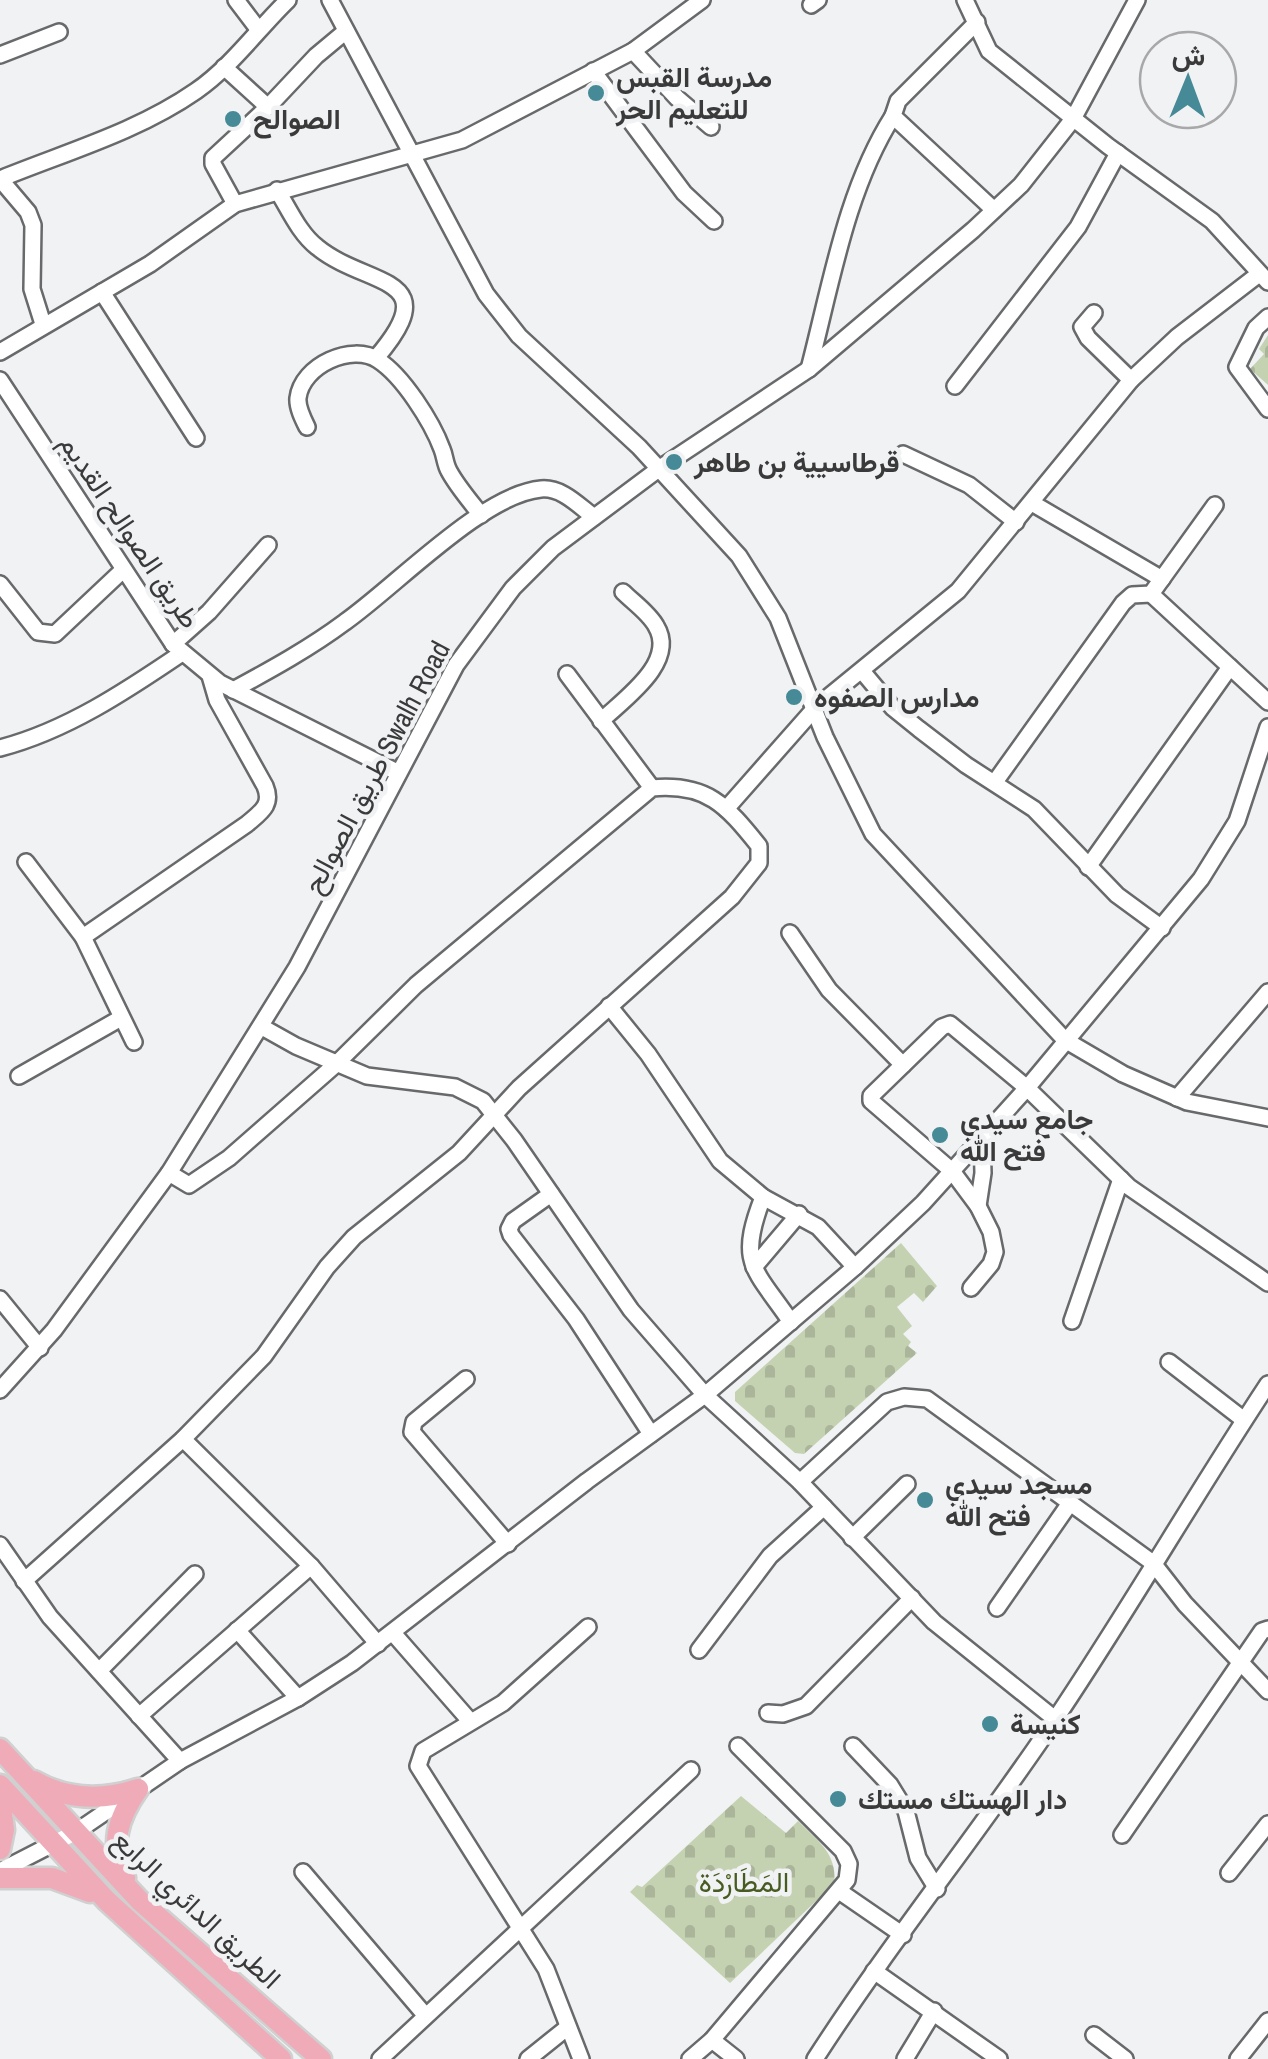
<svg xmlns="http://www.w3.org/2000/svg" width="1268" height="2059" viewBox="0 0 1268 2059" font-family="'Archivo Narrow',Vazirmatn,sans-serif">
	<defs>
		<pattern id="cemetery-stones" width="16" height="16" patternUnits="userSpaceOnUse" patternTransform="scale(2.5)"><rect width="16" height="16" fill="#c5d2b2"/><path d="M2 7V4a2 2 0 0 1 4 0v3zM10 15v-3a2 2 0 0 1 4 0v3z" fill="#aab59a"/></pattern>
	</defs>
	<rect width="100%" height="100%" fill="#f1f2f4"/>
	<!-- cemetery -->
	<g fill="url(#cemetery-stones)">
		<polygon points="1268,335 1268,385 1250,369 1264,354 1259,349"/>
		<polygon points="901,1243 937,1286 923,1302 914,1293 897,1307 912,1326 903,1334 911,1342 908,1346 917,1353 804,1454 795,1453 735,1401 735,1392"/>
		<path d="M741 1796 786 1833 798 1821C818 1841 838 1854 834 1884L730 1983 630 1892 637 1885 642 1887Z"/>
	</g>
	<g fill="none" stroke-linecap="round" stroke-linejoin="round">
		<!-- minor casing -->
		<g stroke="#67696a" stroke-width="20">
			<g id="minor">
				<polyline points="236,0 258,29"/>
				<polyline points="330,0 486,294 519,336 639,447 739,556 778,618 825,737 873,834 1065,1040 1123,1074 1187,1102 1268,1118"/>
				<polyline points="965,0 989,51 1108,146 1212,221 1268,282"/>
				<polyline points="811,5 818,0"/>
				<polyline points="977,22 898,101 893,116 994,210"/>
				<polyline points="633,51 677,98 711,127"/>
				<polyline points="0,55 59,32"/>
				<polyline points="224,67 268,107"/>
				<polyline points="593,71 684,193 714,221"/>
				<path d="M0 179C66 152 137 132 196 91 231 67 258 29 288 0"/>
				<polyline points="0,179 28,212 33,225 32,289 43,324"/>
				<path d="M277 190C289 209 299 233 317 247 367 288 448 274 376 358"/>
				<polyline points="235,204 213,164 213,158 268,107 316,56 346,31"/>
				<polyline points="102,292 196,438"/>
				<polyline points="1094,313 1082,327 1088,338 1131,380"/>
				<polyline points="1268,317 1256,328 1237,367 1268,409"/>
				<polyline points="0,352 150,264 235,204 462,140 633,51 702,0"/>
				<path d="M809 369C831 285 846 190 893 116"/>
				<polyline points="0,380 173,644 220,683 397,772"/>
				<polyline points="955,386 1078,227 1118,153"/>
				<path d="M307 427C303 419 297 407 298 398 302 365 352 343 378 360 403 376 432 422 442 449 445 456 445 464 449 471 457 486 470 501 481 515"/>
				<polyline points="903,454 969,485 1016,522"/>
				<polyline points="1032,503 1162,579"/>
				<polyline points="0,584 38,632 55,634 123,570"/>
				<polyline points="1151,594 1268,702"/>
				<polyline points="173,644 209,612 268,545"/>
				<polyline points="862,671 893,708 919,729 966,765 1034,809 1117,895 1162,928"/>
				<polyline points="567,674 652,788"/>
				<path d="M233 690C272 669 310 648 345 622 395 587 483 494 541 489 562 487 579 506 594 517"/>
				<path d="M601 721C624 699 678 662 656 626 649 613 633 602 623 592"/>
				<path d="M0 748C66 731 126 691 182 653"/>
				<polyline points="995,782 1123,603 1132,595 1151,594 1215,505"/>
				<polyline points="726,809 816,707 958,591 1131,380 1177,337 1259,274"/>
				<polyline points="26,862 83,937 134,1042"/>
				<polyline points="1088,867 1230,667"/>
				<polyline points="790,933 829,990 903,1065"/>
				<path d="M83 937 247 824C261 812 273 805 265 786L217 700 210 676"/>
				<polyline points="609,1006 648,1054 720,1161 763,1197 818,1227 855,1267"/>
				<polyline points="262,1027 296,1046 367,1076 455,1087 483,1101 514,1140 631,1310 705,1395 800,1482 934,1622 1055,1719"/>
				<polyline points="19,1076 121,1018"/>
				<polyline points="1177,1098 1268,992"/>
				<polyline points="551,1194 513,1221 509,1229 511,1235 576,1319 651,1434"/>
				<path d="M763 1197C737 1264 754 1268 791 1322"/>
				<polyline points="978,1206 983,1173 982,1137"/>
				<polyline points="754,1267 799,1214"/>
				<polyline points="971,1288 991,1264 995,1252 991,1232 978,1206 952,1171 871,1101 871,1096 942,1027 950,1024 1027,1088 1129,1187 1268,1283"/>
				<polyline points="0,1299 40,1348"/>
				<polyline points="1072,1321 1121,1179"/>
				<polyline points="1169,1362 1244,1420"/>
				<polyline points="466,1379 414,1422 412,1432 508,1544"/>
				<polyline points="0,1390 54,1330 169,1173 297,967 456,665 513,588 553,548 660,468 809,369 973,230 1021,185 1073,119 1137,0"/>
				<polyline points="183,1439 311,1566 378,1644"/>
				<polyline points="800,1482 887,1402 904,1397 927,1399 1153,1563 1185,1604 1268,1691"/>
				<polyline points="852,1538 907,1484"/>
				<polyline points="0,1545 50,1617 180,1761"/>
				<path d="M24 1581 183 1439 264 1356 327 1267 354 1237 459 1153 519 1088 732 897 759 863V846C726 805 707 783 652 788L416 985 335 1065 229 1158 189 1185 169 1173"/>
				<polyline points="997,1608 1070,1503"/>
				<polyline points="237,1630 298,1698"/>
				<polyline points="393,1633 470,1721"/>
				<polyline points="699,1650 770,1556 824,1507"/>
				<polyline points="99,1671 195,1574"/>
				<polyline points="768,1713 783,1714 806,1706 912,1598"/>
				<polyline points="139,1716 311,1566"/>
				<polyline points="853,1746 890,1785 906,1811 918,1858 937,1889"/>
				<polyline points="1122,1835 1262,1631 1268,1629"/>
				<polyline points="0,1871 76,1832 180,1761 298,1698 352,1663 587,1481 705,1395 855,1267 923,1203 1027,1088 1201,879 1237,821 1268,727"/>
				<polyline points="303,1872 425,2015"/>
				<polyline points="1229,1873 1268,1824"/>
				<polyline points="839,1891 903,1935"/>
				<polyline points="874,1971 999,2059"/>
				<polyline points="1094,2035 1125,2059"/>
				<polyline points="712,2040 736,2059"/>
				<polyline points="380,2059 691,1770"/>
				<polyline points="528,2059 568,2027"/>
				<polyline points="581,2059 546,1969 418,1766 423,1751 503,1703 588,1627"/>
				<polyline points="690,2059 712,2040 847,1880 849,1864 843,1851 738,1746"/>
				<path d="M815 2059C889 1944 975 1838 1052 1724 1127 1613 1194 1496 1268 1384"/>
				<polyline points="905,2059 934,2011"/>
				<polyline points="1238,2059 1268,2021"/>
			</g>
		</g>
		<!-- major casing -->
		<g stroke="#d0d0d0" stroke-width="25">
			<g id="major">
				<polyline points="0,1749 140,1901 321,2059"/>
				<path d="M34 1781C67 1800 101 1801 138 1789"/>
				<polyline points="0,1785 107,1901 281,2059"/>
				<polyline points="0,1798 4,1830 0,1849"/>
				<polyline points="0,1878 52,1878 90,1892"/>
				<path d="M125 1878C110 1844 117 1819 138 1789"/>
			</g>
		</g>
		<!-- minor -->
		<use href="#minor" stroke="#fff" stroke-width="15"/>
		<!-- major -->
		<use href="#major" stroke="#efacb8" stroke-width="20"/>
	</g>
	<!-- markers -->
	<g fill="#458a96" stroke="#f1f2f4" stroke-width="4">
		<circle cx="596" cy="93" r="10"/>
		<circle cx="233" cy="119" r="10"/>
		<circle cx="674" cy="462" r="10"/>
		<circle cx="794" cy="697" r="10"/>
		<circle cx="940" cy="1135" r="10"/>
		<circle cx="925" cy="1500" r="10"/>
		<circle cx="990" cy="1724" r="10"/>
		<circle cx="838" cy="1799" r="10"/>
	</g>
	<g text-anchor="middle" stroke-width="9" stroke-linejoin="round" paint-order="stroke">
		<!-- poi labels -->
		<g font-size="28" font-weight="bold" fill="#3a3a3b" stroke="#f1f2f4" text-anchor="start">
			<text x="616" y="87">مدرسة القبس<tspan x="616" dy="32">للتعليم الحر</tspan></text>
			<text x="253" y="129">الصوالح</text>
			<text x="694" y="472">قرطاسيية بن طاهر</text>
			<text x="814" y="707">مدارس الصفوه</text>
			<text x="960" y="1129">جامع سيدي<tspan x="960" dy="32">فتح الله</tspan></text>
			<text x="945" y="1494">مسجد سيدي<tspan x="945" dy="32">فتح الله</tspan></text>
			<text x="1010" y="1734">كنيسة</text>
			<text x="858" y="1809">دار الهستك مستك</text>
		</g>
		<!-- street labels -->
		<g font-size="28" fill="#3a3a3b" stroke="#f1f2f4">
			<text transform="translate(130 531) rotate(56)" y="10">طريق الصوالح القديم</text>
			<text transform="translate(376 767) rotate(-62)" y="10">طريق الصوالح Swalh Road</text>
			<text transform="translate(197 1909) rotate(43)" y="10">الطريق الدائري الرابع</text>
		</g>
		<!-- park labels -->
		<g font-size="28" fill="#485c22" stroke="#f1f2f4">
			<text x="744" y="1892">المَطَارْدَة</text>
		</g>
	</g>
	<!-- north arrow -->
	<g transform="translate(1188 80) rotate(1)"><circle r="48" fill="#f1f2f4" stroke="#a8a8aa" stroke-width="2.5"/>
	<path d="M0-8L18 38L0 25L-18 38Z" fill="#458a96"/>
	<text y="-15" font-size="28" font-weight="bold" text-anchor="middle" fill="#3a3a3b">ش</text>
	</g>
</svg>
